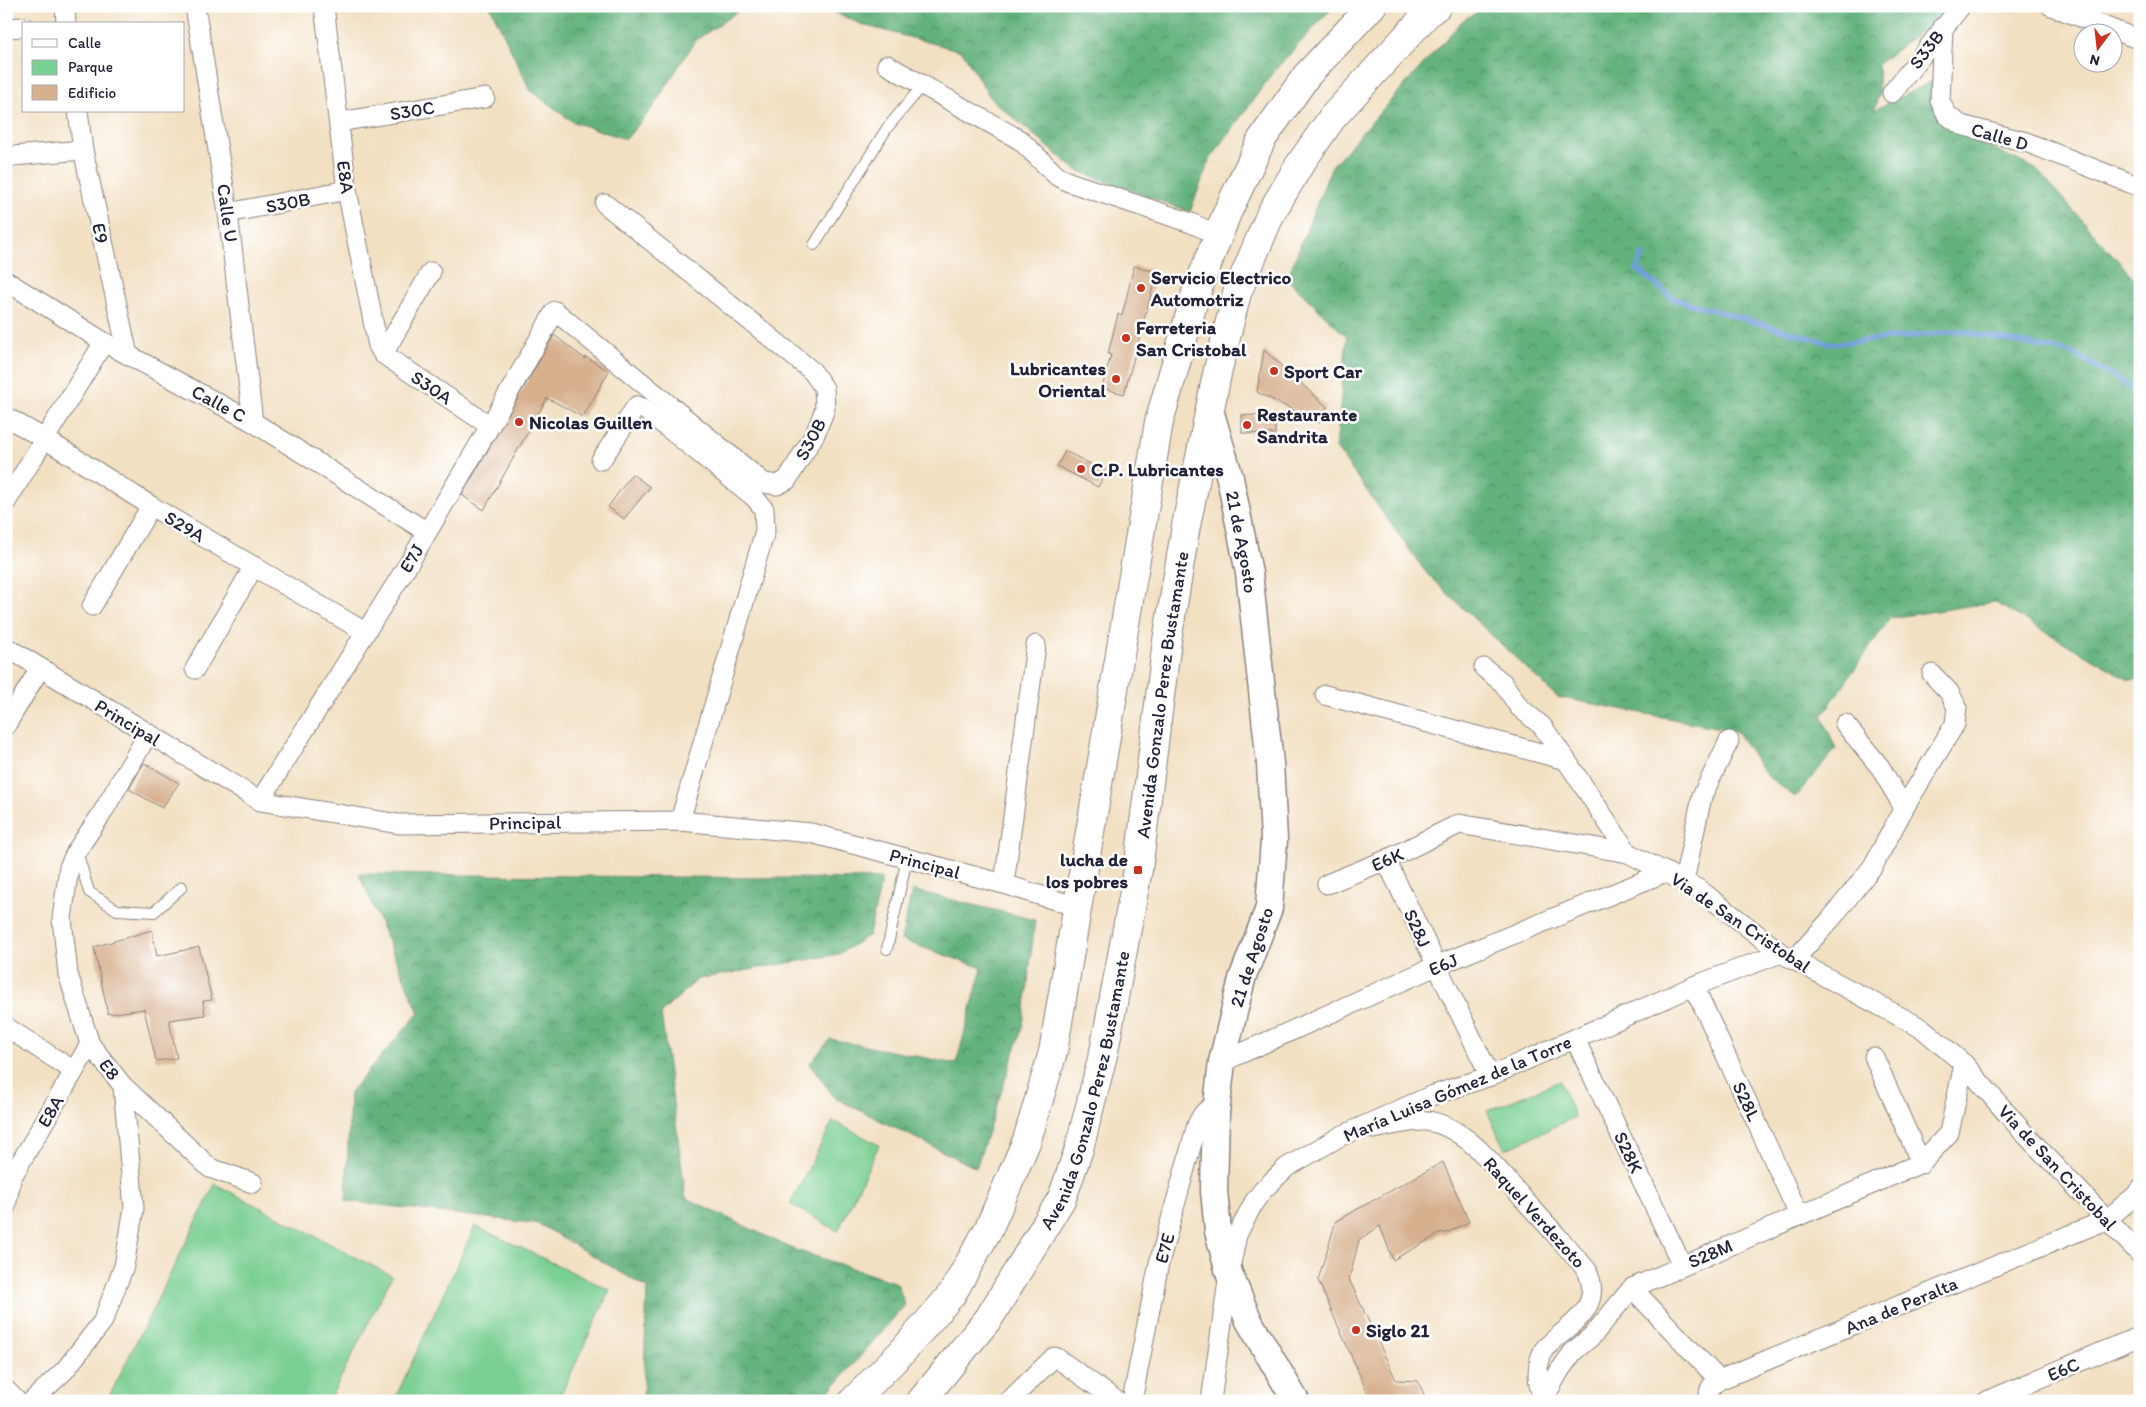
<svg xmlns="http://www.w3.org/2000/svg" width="2146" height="1407" viewBox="0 0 2146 1407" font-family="Itim,sans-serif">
	<defs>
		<pattern id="forest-crowns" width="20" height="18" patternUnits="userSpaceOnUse" patternTransform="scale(1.25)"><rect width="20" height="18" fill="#63b27c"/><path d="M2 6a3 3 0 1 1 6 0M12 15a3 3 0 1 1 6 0" fill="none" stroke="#519067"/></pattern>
	</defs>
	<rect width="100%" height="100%" fill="#fff"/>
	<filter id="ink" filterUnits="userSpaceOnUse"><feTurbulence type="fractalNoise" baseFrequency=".02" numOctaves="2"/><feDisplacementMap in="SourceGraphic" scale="10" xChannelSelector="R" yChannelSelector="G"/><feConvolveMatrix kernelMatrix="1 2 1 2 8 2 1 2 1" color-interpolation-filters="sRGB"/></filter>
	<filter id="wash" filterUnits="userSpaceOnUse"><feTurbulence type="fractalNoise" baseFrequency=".0096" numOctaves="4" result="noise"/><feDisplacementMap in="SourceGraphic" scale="20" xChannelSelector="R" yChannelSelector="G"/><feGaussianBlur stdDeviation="1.12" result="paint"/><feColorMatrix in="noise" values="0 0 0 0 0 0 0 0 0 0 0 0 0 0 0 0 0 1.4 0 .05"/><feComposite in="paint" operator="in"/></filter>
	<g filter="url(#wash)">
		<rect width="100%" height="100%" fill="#f2e0c2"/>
		<!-- forest -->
		<g fill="url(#forest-crowns)" stroke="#426a5c">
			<polygon points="490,6 745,6 695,41 653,107 626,139 573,122 530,90"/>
			<polygon points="820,6 1334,6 1274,71 1209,161 1190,212 1076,170 991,99 962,51 863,25"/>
			<polygon points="1489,6 1953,6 1878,64 1879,94 1874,110 1945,75 1942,124 2036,169 2140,285 2140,679 2129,680 1994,602 1890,618 1822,716 1836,749 1795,797 1766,775 1736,731 1557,697 1427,574 1336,448 1347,337 1287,279 1332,166 1463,20"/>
			<polygon points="359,874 882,879 869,935 839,954 698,979 661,1013 686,1198 793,1249 897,1283 905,1305 821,1401 643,1401 647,1288 539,1224 346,1201 350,1092 419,1013"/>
			<polygon points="912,890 1035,920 1023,1026 976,1168 835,1098 810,1064 830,1039 956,1064 982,968 901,940"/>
		</g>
		<!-- park -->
		<g fill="#7acf92" stroke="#4e7866">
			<polygon points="1560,1081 1575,1117 1505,1150 1487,1111"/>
			<polygon points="833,1121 879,1145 838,1231 790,1204"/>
			<polygon points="215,1184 392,1276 329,1401 107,1401"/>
			<polygon points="475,1226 610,1290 558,1401 394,1401"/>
		</g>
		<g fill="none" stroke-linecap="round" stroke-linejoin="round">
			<!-- stream -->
			<polyline stroke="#6f9ed8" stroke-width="5.5" points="1643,254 1637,269 1674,299 1832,344 1960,331 2073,353 2140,393"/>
		</g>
		<g id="blocks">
			<!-- building -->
			<g fill="#d7b08e">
				<polygon points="1134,266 1157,272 1124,394 1102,388 1111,355 1108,354 1118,314 1122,316"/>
				<polygon points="554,335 585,359 586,357 609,371 583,417 547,398 484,510 462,495"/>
				<polygon points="1264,350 1327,407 1319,423 1257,392"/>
				<polygon points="1242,415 1275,416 1275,434 1242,433"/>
				<polygon points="1065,451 1106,472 1098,487 1057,466"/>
				<polygon points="632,474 650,487 624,519 608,507"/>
				<polygon points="144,763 179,783 162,808 129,789"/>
				<polygon points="152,930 157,956 199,947 212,1000 203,1001 205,1015 169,1020 177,1058 156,1061 144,1009 108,1014 94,947"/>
				<polygon points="1443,1162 1469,1222 1444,1234 1443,1232 1393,1260 1380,1226 1359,1240 1349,1279 1396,1380 1418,1381 1427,1401 1371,1401 1318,1280 1336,1221"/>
			</g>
		</g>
	</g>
	<g filter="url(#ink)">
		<use href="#blocks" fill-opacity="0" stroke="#8a817e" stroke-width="1"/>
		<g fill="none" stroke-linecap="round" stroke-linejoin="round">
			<!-- lane casing -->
			<g stroke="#8a817e" stroke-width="12">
				<g id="lane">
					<polyline points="814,245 887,128 923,85"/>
					<polyline points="77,851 89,892 117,910 154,912 182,887"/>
					<polyline points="887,949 907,858"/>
				</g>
			</g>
			<!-- street casing -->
			<g stroke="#8a817e" stroke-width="21">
				<g id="street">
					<polyline points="65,6 66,24"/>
					<polyline points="195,6 228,213 253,422"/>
					<polyline points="324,6 347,190 378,346 383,354 490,426"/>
					<polyline points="2051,6 2140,40"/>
					<polyline points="1943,27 1940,101 1947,115 1961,125 2026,142 2140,187"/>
					<polyline points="6,28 24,27"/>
					<polyline points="887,65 1020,140 1057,176 1069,182 1191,223 1218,235"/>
					<polyline points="1892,93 1961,6"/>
					<polyline points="78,111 83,150 128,355"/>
					<polyline points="339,122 485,98"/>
					<polyline points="13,156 83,150"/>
					<polyline points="228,213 347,190"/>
					<polyline points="6,281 104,342 253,422 427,532"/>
					<polyline points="383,354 431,272"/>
					<polyline points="6,417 45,439 151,506 365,632"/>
					<polyline points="601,460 634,410 637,406 643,408 754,497 764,509 765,531 680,821"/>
					<polyline points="6,502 104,342"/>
					<polyline points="92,606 151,506"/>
					<polyline points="6,647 260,801 399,824 680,821 811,833 1004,884 1077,907"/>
					<polyline points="1484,668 1503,683 1519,707 1542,726 1566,760"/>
					<polyline points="195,669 254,566"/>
					<polyline points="1325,695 1566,760 1628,853 1700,890 1781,953 1923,1029 1964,1064 2023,1132 2140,1254"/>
					<polyline points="1845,724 1880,767 1904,808"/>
					<polyline points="6,725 40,668"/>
					<polyline points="260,801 409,563 490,426 555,311 764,483 777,485 787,480 815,434 825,409 824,388 812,371 605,204"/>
					<polyline points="1386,860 1490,1076"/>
					<polyline points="1684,881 1702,796 1729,741"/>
					<polyline points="1004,884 1036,645"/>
					<polyline points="1327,884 1386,860 1459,824 1628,853"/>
					<polyline points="1794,960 1831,919 1873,866 1904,808 1955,724 1957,707 1949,692 1932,674"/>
					<polyline points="1694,986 1799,1215"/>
					<polyline points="6,1027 74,1071"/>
					<polyline points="1575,1039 1682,1265"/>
					<polyline points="1874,1057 1921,1163"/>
					<polyline points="1222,1062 1436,966 1666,872"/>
					<polyline points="123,1086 210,1168 253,1183"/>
					<path d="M1374 1129C1391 1125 1410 1120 1427 1121 1467 1126 1501 1174 1526 1202 1547 1224 1567 1248 1587 1270 1602 1305 1577 1320 1554 1340 1550 1344 1545 1347 1543 1351 1535 1369 1538 1384 1543 1401"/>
					<polyline points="6,1187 90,1044"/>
					<polyline points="6,1206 11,1179 7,1177"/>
					<polyline points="1632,1288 1719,1380"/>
					<polyline points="6,1390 17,1401"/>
					<polyline points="1543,1400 1560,1370 1573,1352 1593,1335 1632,1288 1921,1163 1949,1133 1964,1064"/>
					<polyline points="32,1401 65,1370 103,1321 124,1266 134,1208 123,1086 90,1044 68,974 62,919 69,867 77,850 101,815 148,734"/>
					<polyline points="1009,1401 1054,1357 1057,1358 1117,1401"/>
					<path d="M1132 1401 1159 1263 1197 1125C1202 1114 1205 1109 1217 1106"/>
					<polyline points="1211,1401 1229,1273 1237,1235 1254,1202 1263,1190 1287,1167 1341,1136 1428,1097 1490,1076 1694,986 1781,953"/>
					<path d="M1709 1401C1708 1390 1710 1386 1719 1380L2106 1220 2136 1195 2140 1189"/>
					<polyline points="1987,1401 2140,1336"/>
				</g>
			</g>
			<!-- secondary casing -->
			<g stroke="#8a817e" stroke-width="29">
				<g id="secondary">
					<path id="s1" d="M1210 410 1230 478 1249 573 1270 763 1274 840 1269 908 1242 979 1222 1062 1216 1113 1214 1191 1218 1231 1229 1273 1249 1321 1296 1401"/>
				</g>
			</g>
			<!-- primary casing -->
			<g stroke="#8a817e" stroke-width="30">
				<g id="primary">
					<polyline points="853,1401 902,1352 952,1294 989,1228 1027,1140 1053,1052 1159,422 1196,293 1227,213 1262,139 1307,75 1372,6"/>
					<path id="s2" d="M921 1401 989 1318 1062 1198 1079 1149 1104 1051 1138 870 1167 641 1186 526 1217 374 1237 293 1271 213 1300 164 1332 118 1428 13 1437 6"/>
				</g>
			</g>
			<!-- lane -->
			<use href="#lane" stroke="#fff" stroke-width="10"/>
			<!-- street -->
			<use href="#street" stroke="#fff" stroke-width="19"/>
			<!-- secondary -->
			<use href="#secondary" stroke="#fff" stroke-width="26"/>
			<!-- primary -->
			<use href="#primary" stroke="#fff" stroke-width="28"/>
		</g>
	</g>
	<!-- markers -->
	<g fill="#c8321e" stroke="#fff" stroke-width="2">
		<circle cx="1141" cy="288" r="5"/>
		<circle cx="1126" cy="338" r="5"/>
		<circle cx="1274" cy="371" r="5"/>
		<circle cx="1116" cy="379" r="5"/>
		<circle cx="519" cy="422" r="5"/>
		<circle cx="1247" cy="425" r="5"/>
		<circle cx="1081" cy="469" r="5"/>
		<rect x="1133" y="865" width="10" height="10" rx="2.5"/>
		<circle cx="1356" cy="1330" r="5"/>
	</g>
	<g text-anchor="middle" stroke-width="5" stroke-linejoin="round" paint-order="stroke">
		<!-- street labels -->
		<g font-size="19" fill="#22223b" stroke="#fff">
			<text transform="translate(1926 49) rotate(-52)" y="7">S33B</text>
			<text transform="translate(412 110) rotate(-9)" y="7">S30C</text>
			<text transform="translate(2000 136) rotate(16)" y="7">Calle D</text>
			<text transform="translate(346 177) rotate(82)" y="7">E8A</text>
			<text transform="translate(288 202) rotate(-11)" y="7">S30B</text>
			<text transform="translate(228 213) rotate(82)" y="7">Calle U</text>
			<text transform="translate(101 233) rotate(78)" y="7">E9</text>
			<text transform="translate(432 387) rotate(34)" y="7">S30A</text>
			<text transform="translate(219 403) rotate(28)" y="7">Calle C</text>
			<text transform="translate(810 439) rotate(-62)" y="7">S30B</text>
			<text transform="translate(185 526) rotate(30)" y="7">S29A</text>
			<text dy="7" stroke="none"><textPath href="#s1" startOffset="136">21 de Agosto</textPath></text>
			<text transform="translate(411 558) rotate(-59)" y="7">E7J</text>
			<text dy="7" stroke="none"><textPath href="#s2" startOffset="762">Avenida Gonzalo Perez Bustamante</textPath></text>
			<text transform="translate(128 722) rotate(31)" y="7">Principal</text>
			<text transform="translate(525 822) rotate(-1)" y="7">Principal</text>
			<text transform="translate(1387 859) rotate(-24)" y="7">E6K</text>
			<text transform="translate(925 863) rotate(15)" y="7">Principal</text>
			<text transform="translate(1741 922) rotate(34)" y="7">Via de San Cristobal</text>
			<text transform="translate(1418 928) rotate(65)" y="7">S28J</text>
			<text transform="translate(1251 957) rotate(-72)" y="7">21 de Agosto</text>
			<text transform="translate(1443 964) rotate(-23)" y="7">E6J</text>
			<text transform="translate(110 1069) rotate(53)" y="7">E8</text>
			<text transform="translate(1457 1088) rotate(-23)" y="7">María Luisa Gómez de la Torre</text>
			<text dy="7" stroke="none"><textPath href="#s2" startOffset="358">Avenida Gonzalo Perez Bustamante</textPath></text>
			<text transform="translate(1747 1101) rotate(65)" y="7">S28L</text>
			<text transform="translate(50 1111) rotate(-60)" y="7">E8A</text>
			<text transform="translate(1629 1152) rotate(65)" y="7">S28K</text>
			<text transform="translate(2058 1167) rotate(47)" y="7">Via de San Cristobal</text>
			<text transform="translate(1535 1212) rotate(48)" y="7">Raquel Verdezoto</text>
			<text transform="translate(1164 1248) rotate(-75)" y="7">E7E</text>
			<text transform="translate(1710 1253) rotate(-23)" y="7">S28M</text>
			<text transform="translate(1901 1305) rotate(-23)" y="7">Ana de Peralta</text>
			<text transform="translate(2063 1369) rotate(-23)" y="7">E6C</text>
		</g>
		<!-- poi labels -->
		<g font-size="19" font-weight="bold" fill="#22223b" stroke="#fff" text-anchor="start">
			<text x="1151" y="284">Servicio Electrico<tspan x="1151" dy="22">Automotriz</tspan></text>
			<text x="1136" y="334">Ferreteria<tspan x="1136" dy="22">San Cristobal</tspan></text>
			<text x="1106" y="375" text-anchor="end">Lubricantes<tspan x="1106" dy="22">Oriental</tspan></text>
			<text x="1284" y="378">Sport Car</text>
			<text x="1257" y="421">Restaurante<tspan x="1257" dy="22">Sandrita</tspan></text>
			<text x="529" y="429">Nicolas Guillen</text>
			<text x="1091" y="476">C.P. Lubricantes</text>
			<text x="1128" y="866" text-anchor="end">lucha de<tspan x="1128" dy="22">los pobres</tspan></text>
			<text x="1366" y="1337">Siglo 21</text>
		</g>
	</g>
	<!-- margin -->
	<rect width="2146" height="1407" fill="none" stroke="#fff" stroke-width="25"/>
	<!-- legend -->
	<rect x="22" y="22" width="162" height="90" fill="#ffffff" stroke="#a7a7b1"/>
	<rect x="32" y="39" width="25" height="8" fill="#ffffff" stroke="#a7a7b1"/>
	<text x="68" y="48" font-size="15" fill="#22223b">Calle</text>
	<rect x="32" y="60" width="25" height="15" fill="#7acf92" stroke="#a7a7b1"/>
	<text x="68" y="72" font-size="15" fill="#22223b">Parque</text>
	<rect x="32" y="85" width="25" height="15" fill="#d7b08e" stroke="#a7a7b1"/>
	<text x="68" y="98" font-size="15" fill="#22223b">Edificio</text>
	<!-- north arrow -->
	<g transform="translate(2098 48) rotate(195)"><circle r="24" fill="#ffffff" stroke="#a7a7b1"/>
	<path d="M0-4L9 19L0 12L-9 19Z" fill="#c8321e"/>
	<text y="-8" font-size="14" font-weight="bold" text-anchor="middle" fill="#22223b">N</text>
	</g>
</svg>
